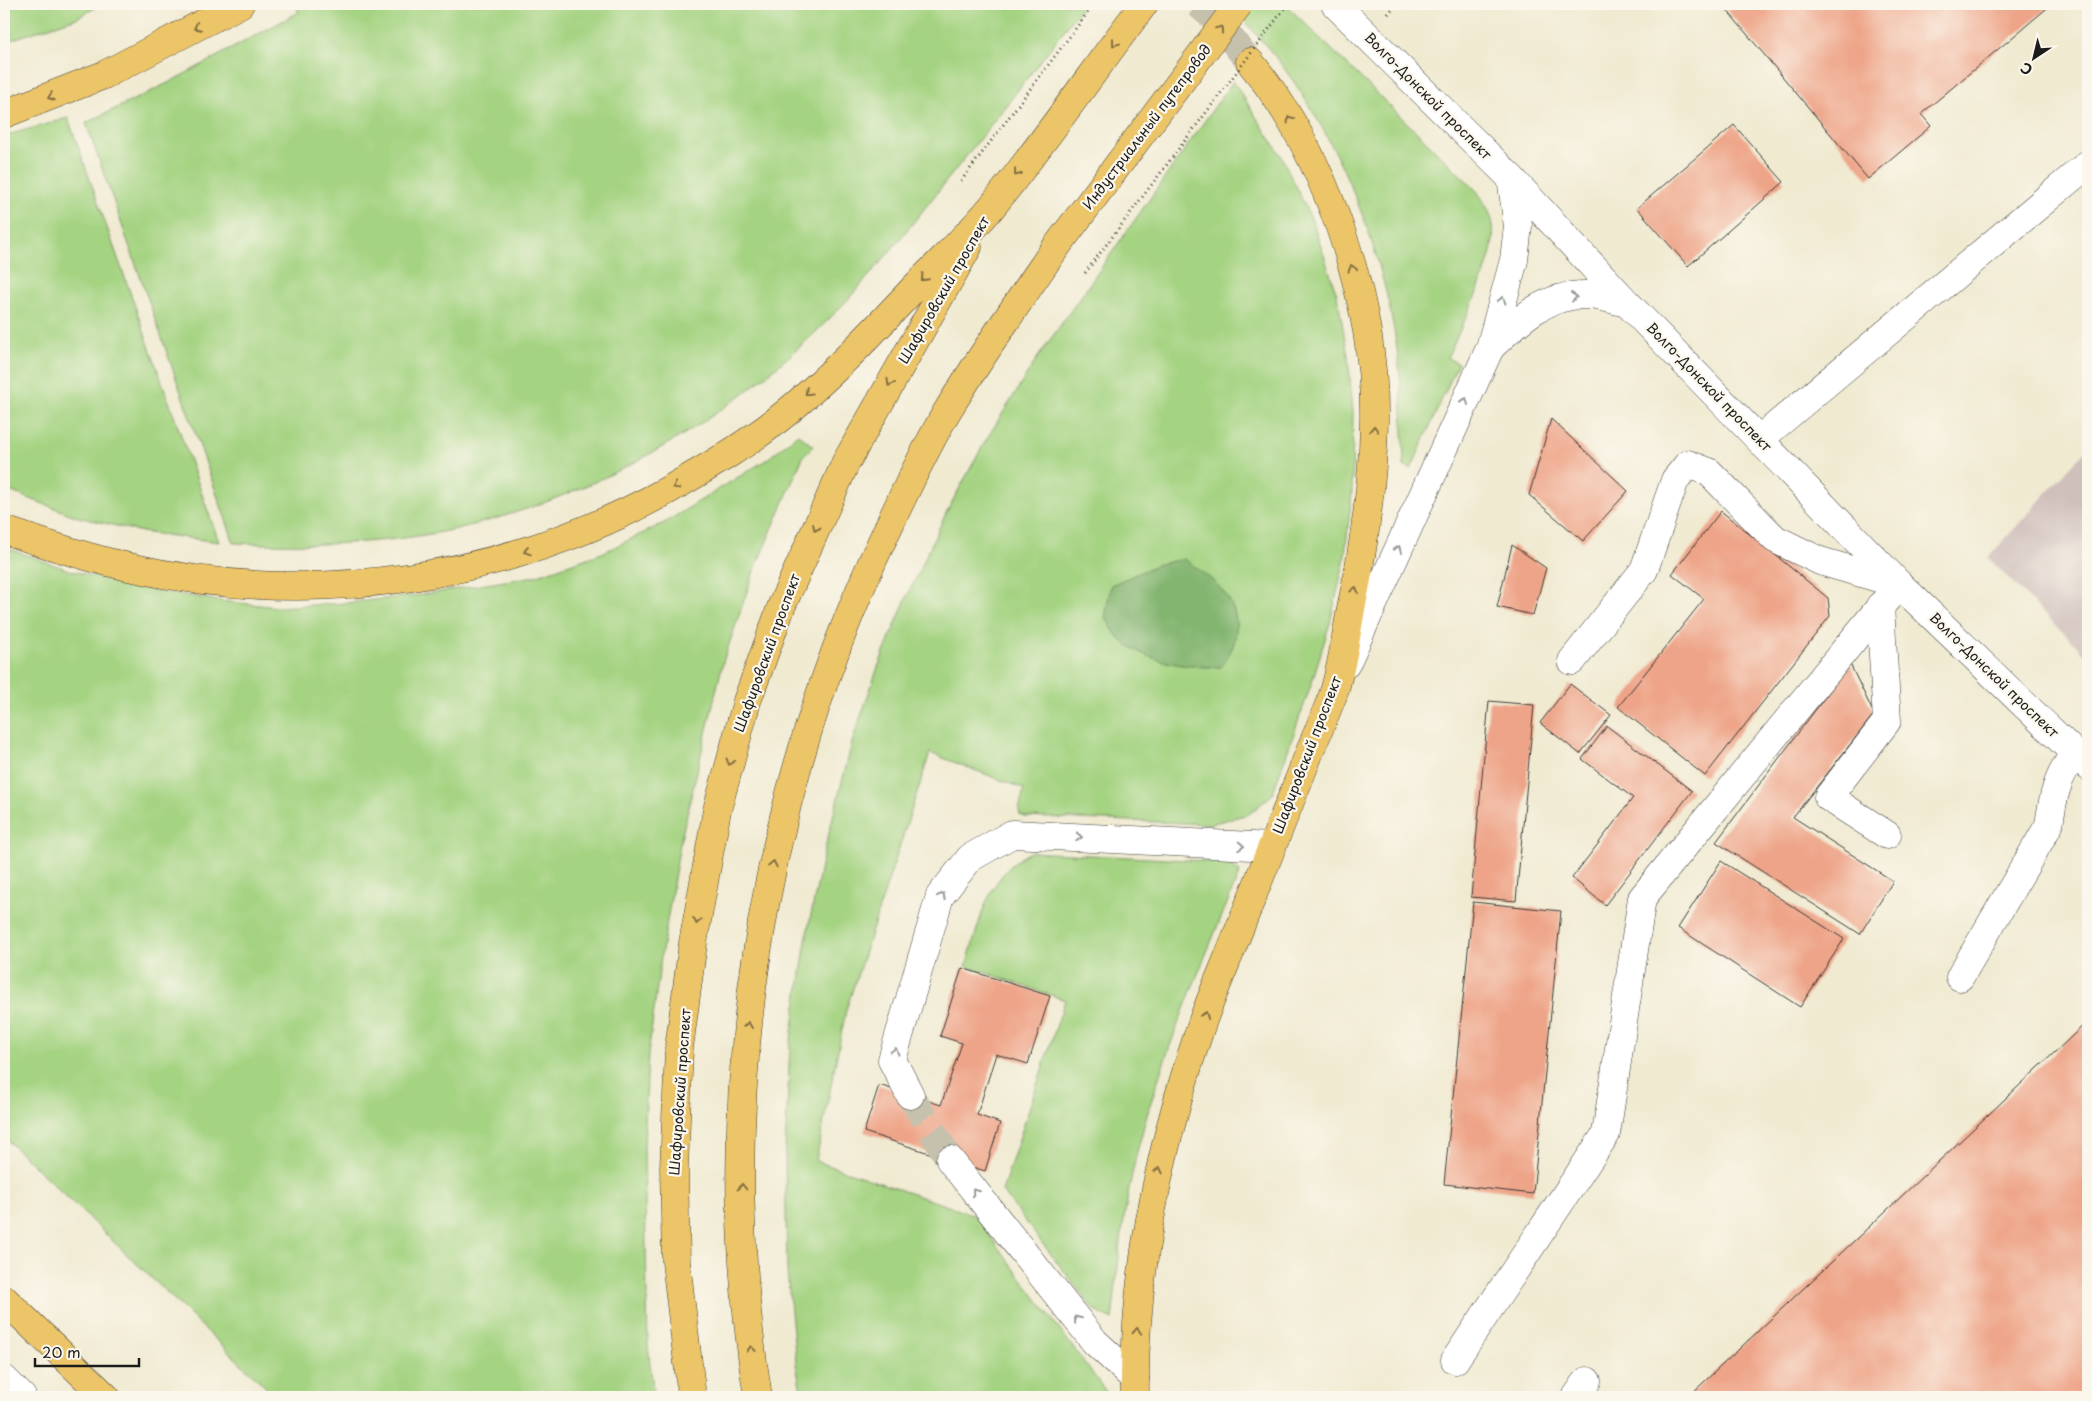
<svg xmlns="http://www.w3.org/2000/svg" width="2092" height="1401" viewBox="0 0 2092 1401" font-family="'Playpen Sans',sans-serif">
	<rect width="100%" height="100%" fill="#fbf7ec"/>
	<filter id="ink" filterUnits="userSpaceOnUse"><feTurbulence type="fractalNoise" baseFrequency=".02" numOctaves="2"/><feDisplacementMap in="SourceGraphic" scale="10" xChannelSelector="R" yChannelSelector="G"/><feConvolveMatrix kernelMatrix="1 2 1 2 8 2 1 2 1" color-interpolation-filters="sRGB"/></filter>
	<filter id="wash" filterUnits="userSpaceOnUse"><feTurbulence type="fractalNoise" baseFrequency=".0096" numOctaves="4" result="noise"/><feDisplacementMap in="SourceGraphic" scale="20" xChannelSelector="R" yChannelSelector="G"/><feGaussianBlur stdDeviation="1.12" result="paint"/><feColorMatrix in="noise" values="0 0 0 0 0 0 0 0 0 0 0 0 0 0 0 0 0 1.4 0 .05"/><feComposite in="paint" operator="in"/></filter>
	<g filter="url(#wash)">
		<rect width="100%" height="100%" fill="#f0ead1"/>
		<!-- industrial -->
		<polygon fill="#d0c0bc" points="2088,447 2088,657 1988,558"/>
		<!-- green -->
		<g fill="#a4d381" stroke="#60784e">
			<polygon points="4,4 102,4 77,18 4,42"/>
			<path d="M294 4H1084C1037 66 989 128 940 189 905 233 869 279 829 319 725 423 591 500 447 531 377 545 305 546 234 543L86 123 168 83 299 12Z"/>
			<path d="M1229 4H1285L1477 191C1485 203 1491 212 1493 226 1498 259 1461 326 1447 358L1458 363 1411 469 1404 466C1403 427 1402 387 1397 349 1383 250 1341 144 1281 64 1265 43 1246 24 1229 4Z"/>
			<polygon points="1233,81 1282,157 1314,225 1337,295 1348,355 1353,411 1352,493 1344,563 1330,623 1310,688 1272,795 1249,814 1210,824 1025,817 1020,815 1019,810 1024,789 930,753 846,1010 816,1161 974,1215 1110,1397 802,1397 796,1363 787,1270 785,1151 790,1046 807,934 824,852 853,739 878,667 905,601 947,511 986,440 1038,357"/>
			<polygon points="68,118 219,542 142,532 78,517 4,489 4,136"/>
			<polygon points="798,434 813,446 803,457 754,571 723,662 680,843 661,957 648,1055 644,1148 648,1346 654,1397 276,1397 4,1137 4,547 69,570 140,588 220,601 278,607 345,603 420,595 535,576 602,553 664,523 766,460"/>
			<path d="M1030 852 1227 862 1240 872C1198 975 1150 1079 1129 1189 1121 1232 1117 1277 1112 1320L1094 1310 1002 1191 1065 1000 966 966C981 920 985 877 1030 852Z"/>
		</g>
		<!-- forest -->
		<path fill="#83b56f" stroke="#506846" d="M1184 559C1214 580 1245 601 1234 643 1232 651 1225 660 1221 667 1187 668 1151 663 1123 642 1116 637 1110 624 1105 617L1111 585 1159 564Z"/>
		<g id="blocks">
			<!-- building -->
			<g fill="#eea488">
				<polygon points="1733,4 2052,4 1921,114 1931,126 1868,179 1726,9"/>
				<polygon points="1734,125 1784,182 1688,266 1637,208"/>
				<polygon points="1551,419 1628,491 1583,541 1529,495"/>
				<polygon points="1721,511 1828,598 1830,616 1705,776 1618,707 1704,599 1672,574"/>
				<polygon points="1512,545 1546,568 1533,615 1497,607"/>
				<polygon points="1850,664 1874,714 1793,817 1893,881 1860,934 1716,842"/>
				<polygon points="1570,684 1611,715 1580,754 1540,723"/>
				<polygon points="1489,701 1534,705 1516,901 1471,897"/>
				<polygon points="1607,726 1692,791 1605,905 1572,878 1633,798 1582,759"/>
				<polygon points="1721,861 1844,939 1800,1007 1678,928"/>
				<polygon points="1473,902 1561,911 1533,1194 1444,1184"/>
				<polygon points="962,968 1050,996 1028,1064 996,1054 977,1115 1000,1123 985,1171 864,1132 879,1085 941,1105 962,1043 940,1036"/>
				<polygon points="2088,1021 2088,1397 1688,1397"/>
			</g>
		</g>
	</g>
	<g filter="url(#ink)">
		<use href="#blocks" fill-opacity="0" stroke="#3c3b37" stroke-width="1"/>
		<g fill="none" stroke-linecap="round" stroke-linejoin="round">
			<!-- minor-tunnel -->
			<polyline stroke="#c6c1ad" stroke-width="28" stroke-dasharray="28 14" stroke-linecap="butt" points="910,1095 950,1160"/>
			<!-- major-tunnel -->
			<polyline stroke="#c6c1ad" stroke-width="28" stroke-dasharray="28 14" stroke-linecap="butt" points="1198,4 1212,16 1250,62"/>
			<!-- minor casing -->
			<g stroke="#3c3b37" stroke-width="29">
				<g id="minor">
					<polyline points="1335,4 1511,178 1627,303 1899,584 2088,766"/>
					<path d="M1490 348C1519 320 1546 293 1589 295 1602 296 1615 300 1627 303"/>
					<polyline points="1760,439 2088,164"/>
					<polyline points="1880,606 1887,721 1828,797 1887,835"/>
					<polyline points="1346,664 1490,348 1514,260 1518,226 1511,178"/>
					<path d="M1960 977 2049 825C2053 796 2057 777 2075 753"/>
					<polyline points="910,1095 892,1060 940,896 970,858 1012,834 1272,847"/>
					<polyline points="950,1160 1095,1342 1135,1379"/>
					<polyline points="1455,1360 1606,1134 1642,898 1899,584 1820,561 1775,539 1709,472 1688,464 1675,480 1644,570 1572,661"/>
					<polyline points="4,1379 22,1397"/>
					<polyline points="1576,1397 1587,1381"/>
				</g>
			</g>
			<!-- major casing -->
			<g stroke="#3c3b37" stroke-width="29">
				<g id="major">
					<polyline points="4,114 104,75 240,4"/>
					<path d="M4 530C45 544 87 558 129 567 312 609 507 580 670 489 710 466 751 442 786 413 832 375 874 331 914 288 941 260 971 233 995 203 1047 138 1094 70 1144 4"/>
					<polyline points="4,1299 106,1397"/>
					<polyline points="692,1397 676,1262 674,1168 679,1048 693,943 717,810 747,701 782,605 846,462 968,247"/>
					<path d="M758 1397C711 1103 759 796 888 528 906 489 925 450 946 413 980 357 1017 304 1054 250"/>
					<path d="M1135 1397C1133 1273 1159 1150 1199 1032 1209 1001 1223 971 1235 940 1258 881 1282 823 1305 764 1314 740 1325 716 1334 692 1342 666 1346 636 1351 609 1364 547 1373 485 1374 421 1376 302 1326 154 1250 62"/>
				</g>
			</g>
			<!-- path -->
			<g stroke="#3c3b37" stroke-width="3" stroke-dasharray="1 4" stroke-linecap="butt">
				<polyline points="1388,14 1396,4"/>
				<polyline points="961,181 1094,4"/>
			</g>
			<!-- minor -->
			<use href="#minor" stroke="#fff" stroke-width="28"/>
			<!-- major -->
			<use href="#major" stroke="#edc569" stroke-width="28"/>
			<!-- major-bridge casing -->
			<g stroke="#3c3b37" stroke-width="29" stroke-linecap="butt">
				<polyline id="major-bridge" points="1054,250 1239,4"/>
			</g>
			<!-- path-bridge -->
			<polyline stroke="#3c3b37" stroke-width="3" stroke-dasharray="1 4" stroke-linecap="butt" points="1085,273 1288,4"/>
			<!-- major-bridge -->
			<use href="#major-bridge" stroke="#edc569" stroke-width="28"/>
		</g>
		<!-- one-way arrows -->
		<defs><path id="oneway-chevron" d="M-2-3.5L2.5 0L-2 3.5" fill="none" stroke-width="1.6" stroke-linecap="round" stroke-linejoin="round" transform="scale(1.25)"/></defs>
		<g stroke="#847042">
			<use href="#oneway-chevron" transform="translate(197 27) rotate(152)"/>
			<use href="#oneway-chevron" transform="translate(1220 29) rotate(-53)"/>
			<use href="#oneway-chevron" transform="translate(1115 43) rotate(127)"/>
			<use href="#oneway-chevron" transform="translate(51 97) rotate(160)"/>
			<use href="#oneway-chevron" transform="translate(1290 119) rotate(-122)"/>
			<use href="#oneway-chevron" transform="translate(1017 173) rotate(127)"/>
			<use href="#oneway-chevron" transform="translate(1352 268) rotate(-106)"/>
			<use href="#oneway-chevron" transform="translate(924 278) rotate(133)"/>
			<use href="#oneway-chevron" transform="translate(890 383) rotate(119)"/>
			<use href="#oneway-chevron" transform="translate(808 392) rotate(137)"/>
			<use href="#oneway-chevron" transform="translate(1374 429) rotate(-87)"/>
			<use href="#oneway-chevron" transform="translate(676 486) rotate(151)"/>
			<use href="#oneway-chevron" transform="translate(816 528) rotate(114)"/>
			<use href="#oneway-chevron" transform="translate(527 551) rotate(161)"/>
			<use href="#oneway-chevron" transform="translate(1355 590) rotate(-78)"/>
			<use href="#oneway-chevron" transform="translate(730 762) rotate(106)"/>
			<use href="#oneway-chevron" transform="translate(773 864) rotate(-78)"/>
			<use href="#oneway-chevron" transform="translate(697 921) rotate(100)"/>
			<use href="#oneway-chevron" transform="translate(1205 1015) rotate(-68)"/>
			<use href="#oneway-chevron" transform="translate(748 1025) rotate(-83)"/>
			<use href="#oneway-chevron" transform="translate(1159 1170) rotate(-77)"/>
			<use href="#oneway-chevron" transform="translate(742 1187) rotate(-91)"/>
			<use href="#oneway-chevron" transform="translate(1137 1331) rotate(-87)"/>
			<use href="#oneway-chevron" transform="translate(751 1349) rotate(-96)"/>
		</g>
		<g stroke="#999">
			<use href="#oneway-chevron" transform="translate(1574 297) rotate(-6)"/>
			<use href="#oneway-chevron" transform="translate(1502 300) rotate(-74)"/>
			<use href="#oneway-chevron" transform="translate(1465 401) rotate(-66)"/>
			<use href="#oneway-chevron" transform="translate(1398 549) rotate(-66)"/>
			<use href="#oneway-chevron" transform="translate(1079 837) rotate(3)"/>
			<use href="#oneway-chevron" transform="translate(1241 846) rotate(3)"/>
			<use href="#oneway-chevron" transform="translate(942 896) rotate(-62)"/>
			<use href="#oneway-chevron" transform="translate(895 1051) rotate(-74)"/>
			<use href="#oneway-chevron" transform="translate(975 1192) rotate(-129)"/>
			<use href="#oneway-chevron" transform="translate(1077 1319) rotate(-129)"/>
		</g>
	</g>
	<g text-anchor="middle" stroke-width="4.5" stroke-linejoin="round" paint-order="stroke">
		<!-- street labels -->
		<g font-size="14" fill="#1c1c1c" stroke="#fbf7ec">
			<text transform="translate(1428 96) rotate(45)" y="5">Волго-Донской проспект</text>
			<text transform="translate(1147 127) rotate(-53)" y="5">Индустриальный путепровод</text>
			<text transform="translate(944 290) rotate(-60)" y="5">Шафировский проспект</text>
			<text transform="translate(1709 387) rotate(46)" y="5">Волго-Донской проспект</text>
			<text transform="translate(767 653) rotate(-70)" y="5">Шафировский проспект</text>
			<text transform="translate(1994 675) rotate(44)" y="5">Волго-Донской проспект</text>
			<text transform="translate(1307 755) rotate(-69)" y="5">Шафировский проспект</text>
			<text transform="translate(680 1092) rotate(-86)" y="5">Шафировский проспект</text>
		</g>
	</g>
	<!-- margin -->
	<rect width="2092" height="1401" fill="none" stroke="#fbf7ec" stroke-width="20"/>
	<!-- north arrow -->
	<g transform="translate(2034 58) rotate(215)" stroke="#fbf7ec" stroke-width="4" paint-order="stroke">
	<path d="M0-4L9 19L0 12L-9 19Z" fill="#1c1c1c"/>
	<text y="-8" font-size="14" font-weight="bold" text-anchor="middle" fill="#1c1c1c">С</text>
	</g>
	<!-- scale -->
	<path d="M35 1358v8h104v-8" fill="none" stroke="#1c1c1c" stroke-width="2.5"/>
	<text x="42" y="1358" font-size="15" fill="#1c1c1c" stroke="#fbf7ec" stroke-width="4" paint-order="stroke">20 m</text>
</svg>
